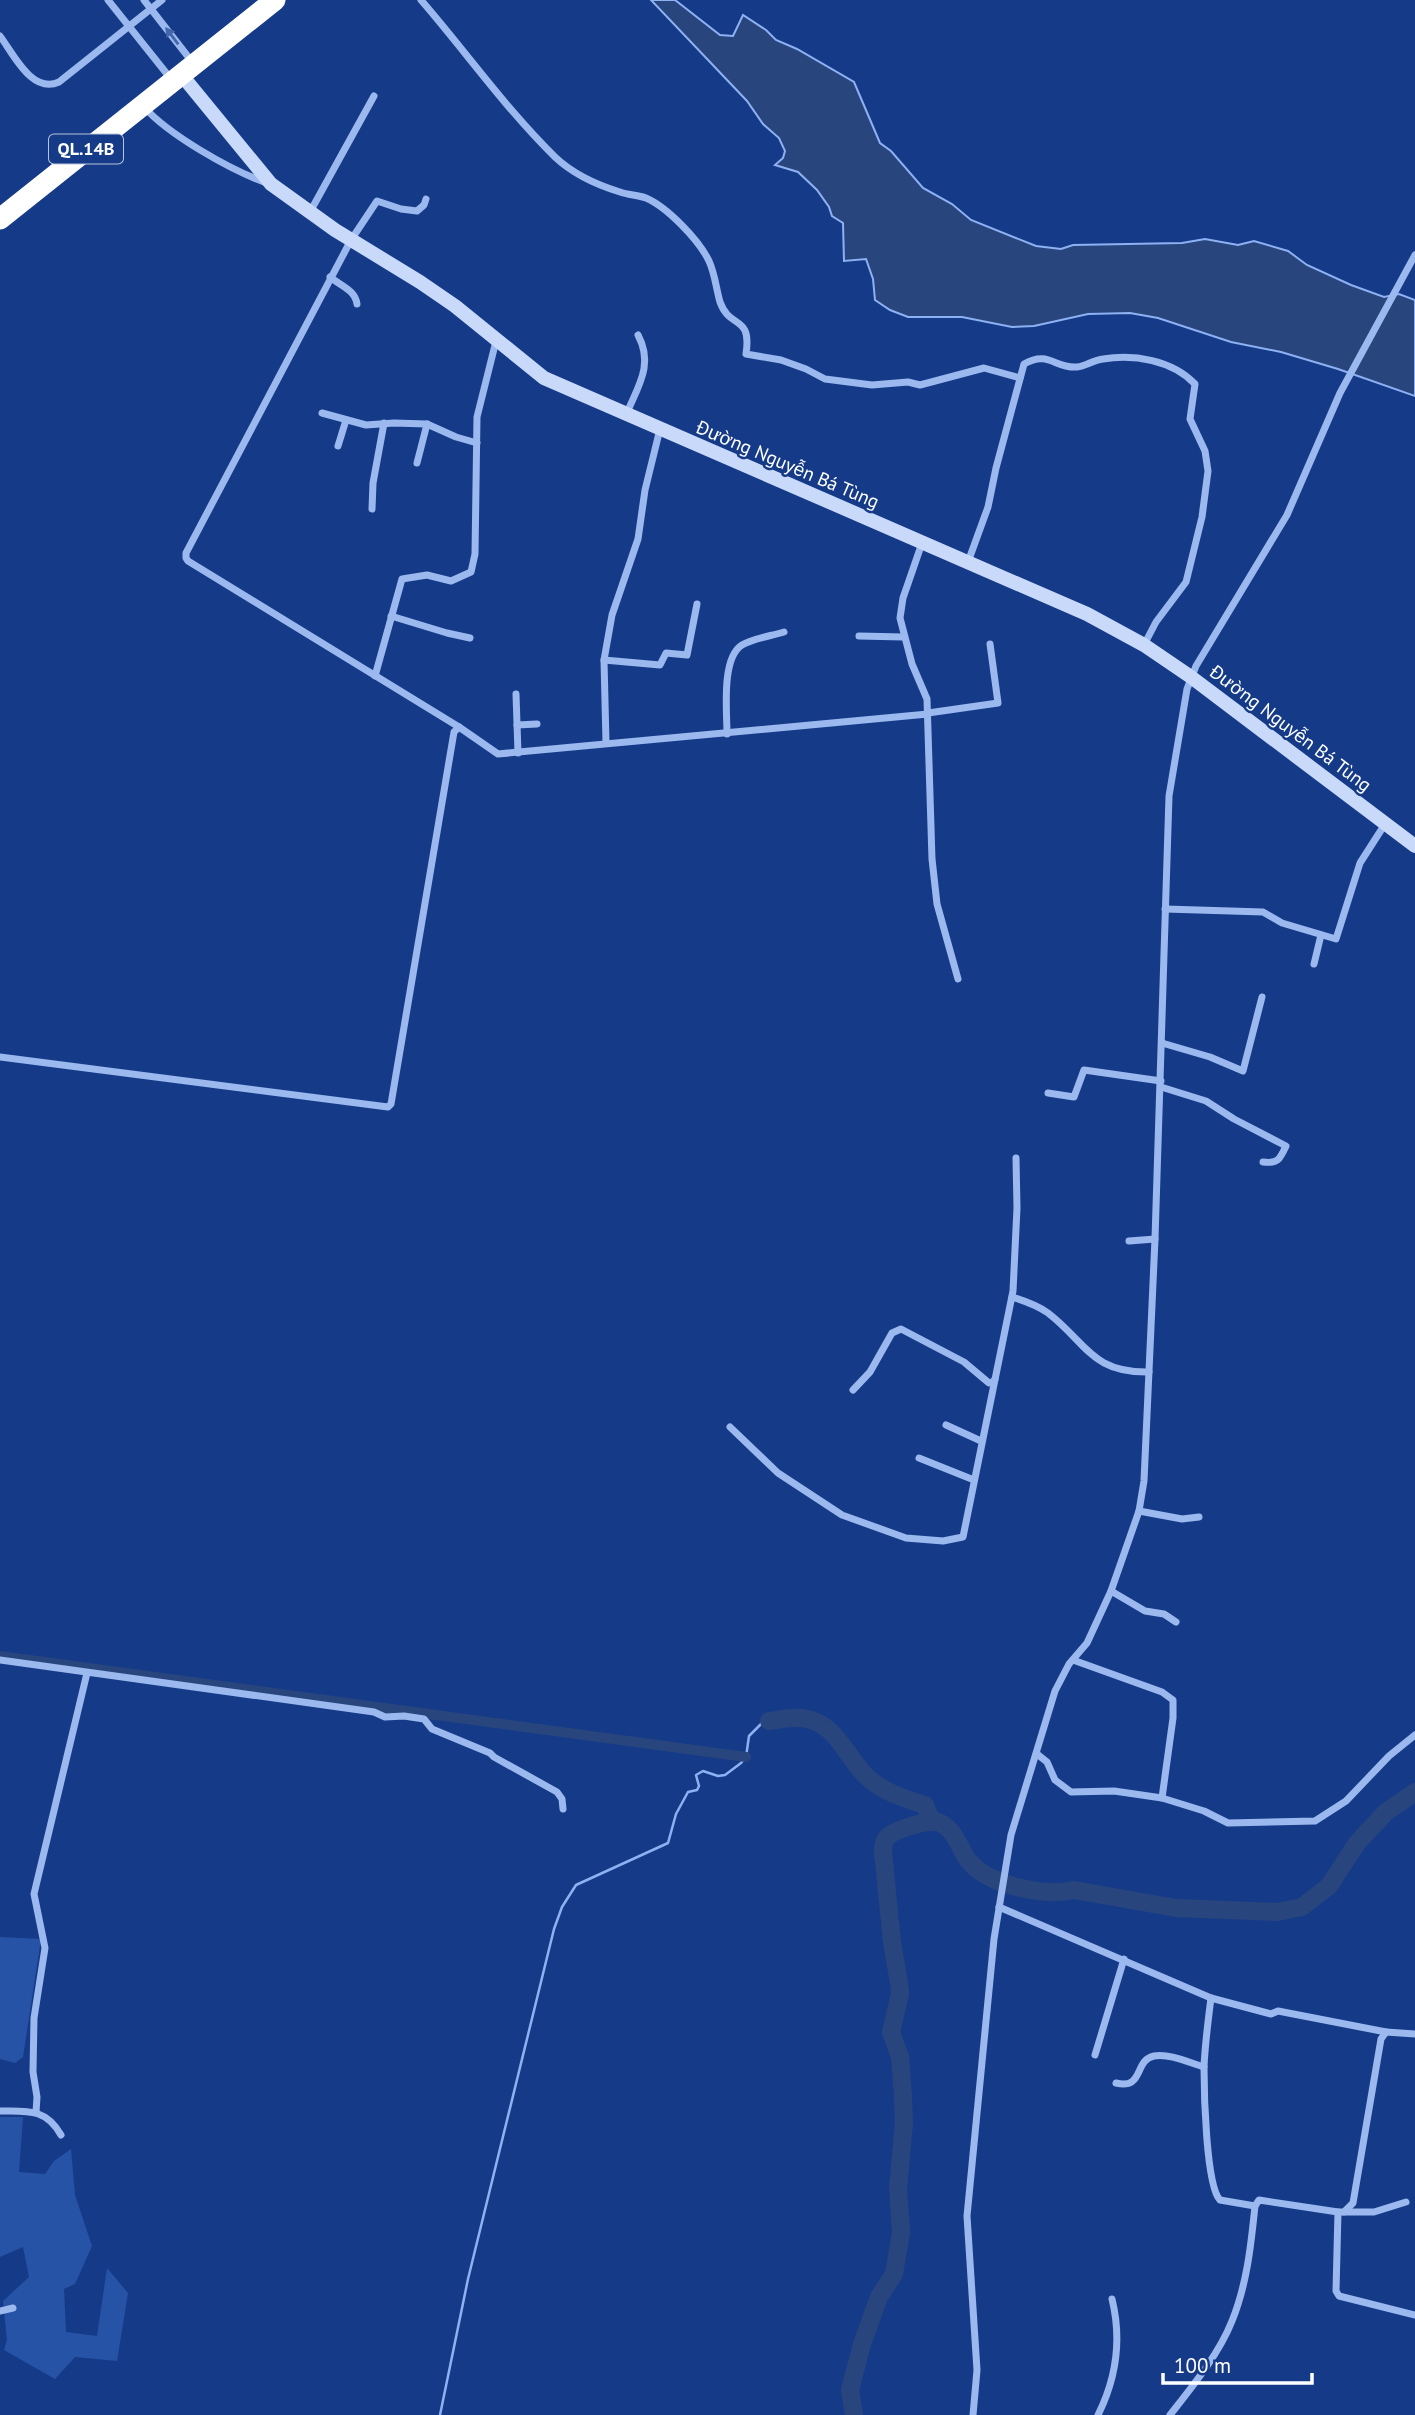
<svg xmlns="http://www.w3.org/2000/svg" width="1415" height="2415" viewBox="0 0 1415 2415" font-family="'PT Sans',sans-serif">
	<rect width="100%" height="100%" fill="#153b88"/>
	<!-- green -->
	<g fill="#2753a6">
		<polygon points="0,1937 41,1939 23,2057 15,2063 0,2059"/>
		<polygon points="0,2117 23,2117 19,2172 45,2174 54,2161 71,2149 75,2195 92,2246 75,2284 64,2289 66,2332 97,2336 107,2268 128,2293 117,2361 75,2357 55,2379 4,2350 7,2340 3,2301 29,2277 23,2247 0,2257"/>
	</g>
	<!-- water -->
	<polygon fill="#29457e" stroke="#8db1f2" stroke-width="2" points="651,0 675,0 720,35 733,36 743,15 766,30 776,40 797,49 854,82 880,143 891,151 923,188 952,204 971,220 1036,246 1061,249 1073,245 1182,243 1205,239 1238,245 1254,241 1288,251 1307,265 1351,285 1384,297 1399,294 1415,300 1415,396 1338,369 1281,352 1231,342 1158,318 1130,313 1088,314 1034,326 1012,327 962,317 908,317 890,310 875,300 873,279 866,259 844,261 843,223 832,216 829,207 817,190 798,172 775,165 783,158 785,151 779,138 763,124 747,101"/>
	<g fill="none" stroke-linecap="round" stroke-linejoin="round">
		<!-- stream -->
		<polyline stroke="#8db1f2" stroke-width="2.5" points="440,2415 468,2279 554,1929 562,1907 576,1885 668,1843 676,1814 688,1792 697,1790 699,1786 696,1775 703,1771 718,1776 725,1775 741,1763 746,1757 749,1736 761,1724 769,1721"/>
		<!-- canal -->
		<polyline stroke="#29457e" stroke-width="10" points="0,1656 746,1757"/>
		<!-- river -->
		<g stroke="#29457e" stroke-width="18">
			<path d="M769 1721C779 1720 791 1717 801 1718 836 1721 845 1756 867 1777 883 1792 905 1799 925 1805L932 1822"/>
			<path d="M854 2415 850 2390 862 2344 879 2297 894 2274 901 2233 898 2188 904 2123 903 2097 900 2057 891 2032 900 1994 899 1983 892 1942 883 1852C883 1847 883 1842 887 1837 894 1830 929 1819 938 1822 955 1828 959 1848 968 1860 987 1885 1044 1897 1074 1890L1176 1908 1277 1912 1302 1907 1329 1886 1357 1843 1386 1812 1415 1792"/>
		</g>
		<!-- street -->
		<g stroke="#9bb8ef" stroke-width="7">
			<polyline points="108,0 171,79"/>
			<polyline points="144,0 193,63"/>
			<path d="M421 0C466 52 506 109 555 157 573 174 597 185 620 192 628 195 638 195 646 198 667 207 699 240 709 261 715 274 716 288 720 302 730 330 752 314 746 354L781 360 806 369 825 379 872 385 908 382 920 385 984 368 1020 378"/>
			<path d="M0 36C14 55 32 94 59 82L162 0"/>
			<path d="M144 107C169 135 229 169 264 182"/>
			<polyline points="426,199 424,205 417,211 401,209 377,201 351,240 186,553 186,558 188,561 459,727 498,754 928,714"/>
			<polyline points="310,212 374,96"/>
			<path d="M330 277C341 286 355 290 357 304"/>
			<polyline points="322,413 366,425 394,423 427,424 456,437 477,443"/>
			<path d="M626 415C638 386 654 365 638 335"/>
			<polyline points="338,446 346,420"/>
			<polyline points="417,463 427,424"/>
			<polyline points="372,509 373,483 384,423"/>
			<polyline points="922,543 903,598 900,618 912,664 927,699 932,859 937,904 958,979"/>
			<path d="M968 562 988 507 996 468 1024 364C1049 350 1055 369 1077 367 1086 366 1093 360 1103 359 1134 354 1172 360 1195 384L1190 419 1205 451 1208 471 1202 517 1186 582 1156 622 1144 645"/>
			<polyline points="391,616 447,633 470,638"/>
			<polyline points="859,636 903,637"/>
			<polyline points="604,660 660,665 666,653 687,655 697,604"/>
			<polyline points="375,676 402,579 427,575 451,581 471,572 475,554 477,417 496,341"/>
			<polyline points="516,694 518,753"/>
			<polyline points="928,713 998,703 990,644"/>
			<polyline points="517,725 537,724"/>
			<path d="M727 734C727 712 721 658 742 645 754 638 771 636 784 632"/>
			<polyline points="606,743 604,660 612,615 638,539 645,490 660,429"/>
			<polyline points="1165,909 1263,912 1282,923 1336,939 1360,863 1385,824"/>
			<polyline points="1314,964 1321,935"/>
			<polyline points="1162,1043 1210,1057 1243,1071 1262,997"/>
			<polyline points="0,1057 388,1107 391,1104 454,732 459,727"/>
			<path d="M1161 1087 1206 1101 1234 1119 1286 1146C1280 1159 1278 1164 1263 1162"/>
			<polyline points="1048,1093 1074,1097 1084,1070 1161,1081"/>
			<polyline points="1129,1241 1155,1239"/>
			<path d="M1012 1297C1025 1301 1037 1305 1048 1313 1087 1343 1091 1373 1149 1372"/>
			<polyline points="853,1390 870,1372 892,1333 901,1329 964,1362 989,1383 993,1382 995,1379"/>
			<polyline points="946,1425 981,1441"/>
			<polyline points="730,1427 778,1473 842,1515 906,1538 943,1541 963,1537 1013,1291 1017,1208 1016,1158"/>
			<polyline points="919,1458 974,1480"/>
			<polyline points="1139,1511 1182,1519 1199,1517"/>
			<polyline points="1111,1591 1145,1611 1164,1614 1176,1622"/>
			<polyline points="0,1660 374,1712 385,1717 404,1716 424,1719 432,1729 490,1753 494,1757 557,1792 562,1799 563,1809"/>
			<polyline points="1073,1660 1162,1692 1173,1700 1173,1718 1162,1798"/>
			<polyline points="1037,1754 1047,1762 1055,1780 1071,1792 1114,1791 1162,1798 1204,1811 1228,1823 1315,1821 1346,1801 1389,1756 1415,1735"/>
			<polyline points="999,1907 1211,1998 1271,2014 1278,2011 1386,2032"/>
			<path d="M1211 1998C1208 2021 1205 2044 1204 2067 1204 2090 1206 2186 1220 2200L1255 2206"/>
			<polyline points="1095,2055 1124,1959"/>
			<path d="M1116 2083C1144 2090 1134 2060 1154 2056 1169 2053 1190 2063 1204 2067"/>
			<path d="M0 2111C27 2111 46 2108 61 2135"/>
			<polyline points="36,2112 37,2097 33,2072 34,2018 45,1948 34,1894 87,1673"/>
			<polyline points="1338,2212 1336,2291 1339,2296 1415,2315"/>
			<polyline points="1344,2212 1374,2212 1406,2202"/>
			<polyline points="0,2311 13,2308"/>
			<polyline points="973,2415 977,2370 967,2216 994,1939 1011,1835 1055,1691 1069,1664 1087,1643 1111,1591 1139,1511 1144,1481 1155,1239 1169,796 1187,689 1196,666 1287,515 1340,393 1415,255"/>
			<path d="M1098 2415C1117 2377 1122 2340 1112 2299"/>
			<path d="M1170 2415C1192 2387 1219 2354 1232 2321 1247 2284 1251 2245 1255 2206L1259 2200 1338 2212H1344L1353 2203 1381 2039 1386 2032 1415 2034"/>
		</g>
		<!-- secondary -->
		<polyline stroke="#c8d9fa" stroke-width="14" points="180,73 271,184 335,230 420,282 455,306 544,378 1087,614 1144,645 1191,677 1415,846"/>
		<!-- highway -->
		<polyline stroke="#fff" stroke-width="21" points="0,219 275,0"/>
	</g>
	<!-- one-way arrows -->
	<defs><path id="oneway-solid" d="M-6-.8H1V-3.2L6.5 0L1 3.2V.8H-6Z" transform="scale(1.75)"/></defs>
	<use fill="#4467ac" href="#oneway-solid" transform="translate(172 36) rotate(-127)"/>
	<g text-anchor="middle" stroke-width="5" stroke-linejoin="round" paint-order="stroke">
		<!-- shield labels -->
		<rect fill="#153b88" stroke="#b9c4db" stroke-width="2" x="49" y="134.5" width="74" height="29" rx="5"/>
		<g font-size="18" font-weight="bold" fill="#fff">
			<text x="86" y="155">QL.14B</text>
		</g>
		<!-- street labels -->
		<g font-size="19" fill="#fff" stroke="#153b88">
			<text transform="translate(788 464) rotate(23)" y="7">Đường Nguyễn Bá Tùng</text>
			<text transform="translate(1291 728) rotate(37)" y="7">Đường Nguyễn Bá Tùng</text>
		</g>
	</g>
	<!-- scale -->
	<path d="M1163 2373v10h149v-10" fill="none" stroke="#ffffff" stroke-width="3.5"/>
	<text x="1174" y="2373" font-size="21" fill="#ffffff" stroke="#153b88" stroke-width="5" paint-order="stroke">100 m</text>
</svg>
